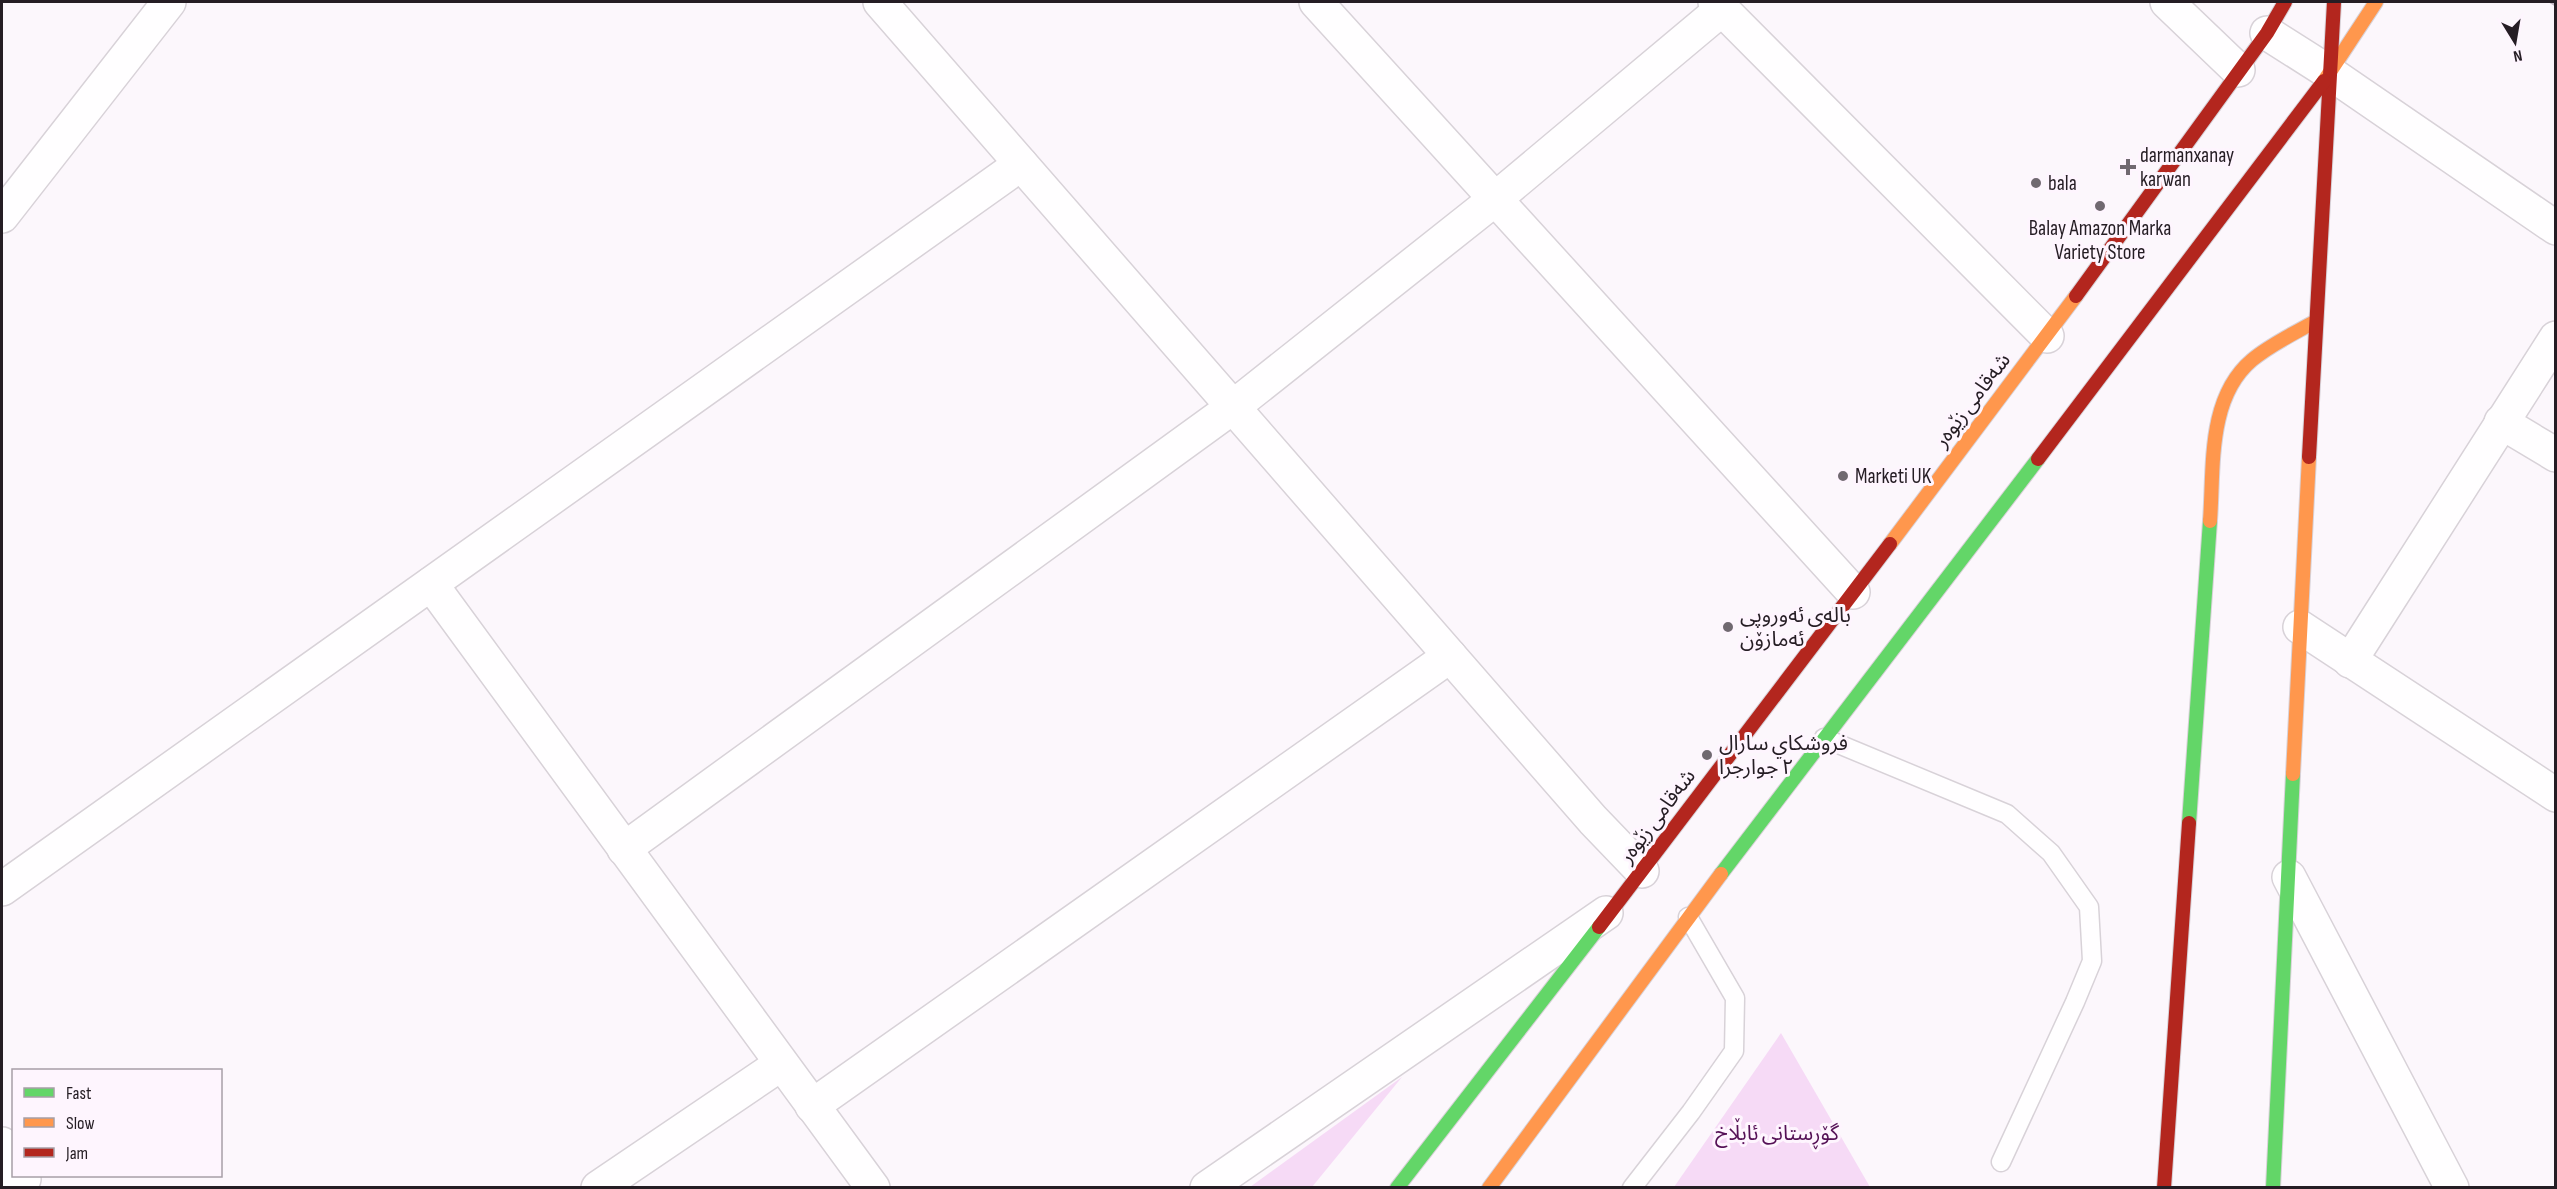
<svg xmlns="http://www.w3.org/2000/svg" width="2557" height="1189" viewBox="0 0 2557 1189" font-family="'Sofia Sans Condensed','Noto Sans Arabic',sans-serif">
	<rect width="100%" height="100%" fill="#fcf7fc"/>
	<!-- green -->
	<g fill="#f6daf6">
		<polygon points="1781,1033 1870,1187 1674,1187"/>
		<polygon points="1402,1077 1312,1187 1250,1187"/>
	</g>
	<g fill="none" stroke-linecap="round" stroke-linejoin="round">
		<!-- lane casing -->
		<g stroke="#d8d2d8" stroke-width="21">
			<g id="lane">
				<polyline points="1824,738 2007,814 2051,853 2089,907 2092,961 2075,1002 2001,1162"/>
				<polyline points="1632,1188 1691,1112 1734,1051 1735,998 1688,917"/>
			</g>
		</g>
		<!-- street casing -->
		<g stroke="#d8d2d8" stroke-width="36">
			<g id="street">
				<polyline points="880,2 1593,820 1642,871"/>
				<polyline points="1316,2 1853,592"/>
				<polyline points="1715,2 2047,336"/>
				<polyline points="2167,2 2238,70"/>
				<polyline points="2267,33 2330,73 2556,228"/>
				<polyline points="2,216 169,2"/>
				<polyline points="2501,422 2556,455"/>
				<polyline points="431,584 873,1188"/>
				<polyline points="2300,627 2556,795"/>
				<polyline points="2350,661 2556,338"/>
				<polyline points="624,849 1233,407 1494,200 1722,9"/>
				<polyline points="2289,877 2452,1188"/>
				<polyline points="2,889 1021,164"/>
				<polyline points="812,1106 1450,656"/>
				<polyline points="2,1144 14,1162"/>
				<polyline points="12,1188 24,1179"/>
				<polyline points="598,1188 781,1064"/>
				<polyline points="1207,1188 1606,913"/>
			</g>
		</g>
		<!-- fast casing -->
		<g stroke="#d8d2d8" stroke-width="16">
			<g id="fast">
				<polyline points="2189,823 2210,521"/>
				<polyline points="1721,874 2038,459"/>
				<polyline points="1397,1188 1599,927"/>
				<polyline points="2273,1188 2293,774"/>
			</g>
		</g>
		<!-- slow casing -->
		<g stroke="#d8d2d8" stroke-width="16">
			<g id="slow">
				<polyline points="2324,81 2376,2"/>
				<path d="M2210 521C2214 467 2207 398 2252 360 2271 344 2295 333 2316 321"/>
				<polyline points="1890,544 2076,296"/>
				<polyline points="2293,774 2309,457"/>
				<polyline points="1489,1188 1721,874"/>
			</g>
		</g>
		<!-- jam casing -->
		<g stroke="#d8d2d8" stroke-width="16">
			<g id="jam">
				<polyline points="2076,296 2267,33 2285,2"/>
				<polyline points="2309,457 2334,2"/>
				<polyline points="2038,459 2324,81"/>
				<polyline points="1599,927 1890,544"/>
				<polyline points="2164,1188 2189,823"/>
			</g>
		</g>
		<!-- lane -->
		<use href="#lane" stroke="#fffeff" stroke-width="18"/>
		<!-- street -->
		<use href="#street" stroke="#fffeff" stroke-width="33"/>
		<!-- fast -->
		<use href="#fast" stroke="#63d668" stroke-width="14"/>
		<!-- slow -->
		<use href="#slow" stroke="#ff974d" stroke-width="14"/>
		<!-- jam -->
		<use href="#jam" stroke="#b3261e" stroke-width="14"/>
	</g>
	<!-- wall -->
	<polygon fill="#c3b7c3" points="2548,2 2556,2 2556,7"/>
	<!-- markers -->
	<g fill="#706970" stroke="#fef5fe" stroke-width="2">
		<path d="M2125 158h6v6h6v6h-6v6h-6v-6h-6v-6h6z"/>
		<circle cx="2036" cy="183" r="6"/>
		<circle cx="2100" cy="206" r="6"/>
		<circle cx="1843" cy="476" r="6"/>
		<circle cx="1728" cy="627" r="6"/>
		<circle cx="1707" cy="755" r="6"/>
	</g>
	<g text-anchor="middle" stroke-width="6" stroke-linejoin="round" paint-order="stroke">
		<!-- poi labels -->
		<g font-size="21" fill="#251d24" stroke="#fef5fe" text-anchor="start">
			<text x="2140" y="162">darmanxanay<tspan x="2140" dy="24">karwan</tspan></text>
			<text x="2048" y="190">bala</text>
			<text x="2100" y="235" text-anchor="middle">Balay Amazon Marka<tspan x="2100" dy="24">Variety Store</tspan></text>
			<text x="1855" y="483">Marketi UK</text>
			<text x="1740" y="622">بالەی ئەوروپی<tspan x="1740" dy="24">ئەمازۆن</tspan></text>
			<text x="1719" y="750">فروشكاي سارال<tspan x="1719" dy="24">٢ جوارجرا</tspan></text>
		</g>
		<!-- street labels -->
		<g font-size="21" fill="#251d24" stroke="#fef5fe">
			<text transform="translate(1972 400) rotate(-53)" y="7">شەقامی زێوەر</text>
			<text transform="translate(1657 816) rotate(-53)" y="7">شەقامی زێوەر</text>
		</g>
		<!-- park labels -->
		<g font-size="21" fill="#551156" stroke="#fef5fe">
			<text x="1777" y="1140">گۆڕستانی ئابڵاخ</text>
		</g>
	</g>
	<!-- border -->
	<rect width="2557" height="1189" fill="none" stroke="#251d24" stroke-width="6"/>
	<!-- legend -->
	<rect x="12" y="1069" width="210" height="108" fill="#fef5fe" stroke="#a79fa7" stroke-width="1.5"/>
	<rect x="24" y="1088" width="30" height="9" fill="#63d668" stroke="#a79fa7" stroke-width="1.5"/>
	<text x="66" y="1099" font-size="18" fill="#251d24">Fast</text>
	<rect x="24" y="1118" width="30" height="9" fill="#ff974d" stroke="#a79fa7" stroke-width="1.5"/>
	<text x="66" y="1129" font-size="18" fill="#251d24">Slow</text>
	<rect x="24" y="1148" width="30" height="9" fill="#b3261e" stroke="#a79fa7" stroke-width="1.5"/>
	<text x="66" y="1159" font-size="18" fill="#251d24">Jam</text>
	<!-- north arrow -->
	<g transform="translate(2515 42) rotate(169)" stroke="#fef5fe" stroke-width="4.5" paint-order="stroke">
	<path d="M0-4.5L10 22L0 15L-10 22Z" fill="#251d24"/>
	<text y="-9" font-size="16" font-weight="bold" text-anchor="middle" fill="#251d24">N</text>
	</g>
</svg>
